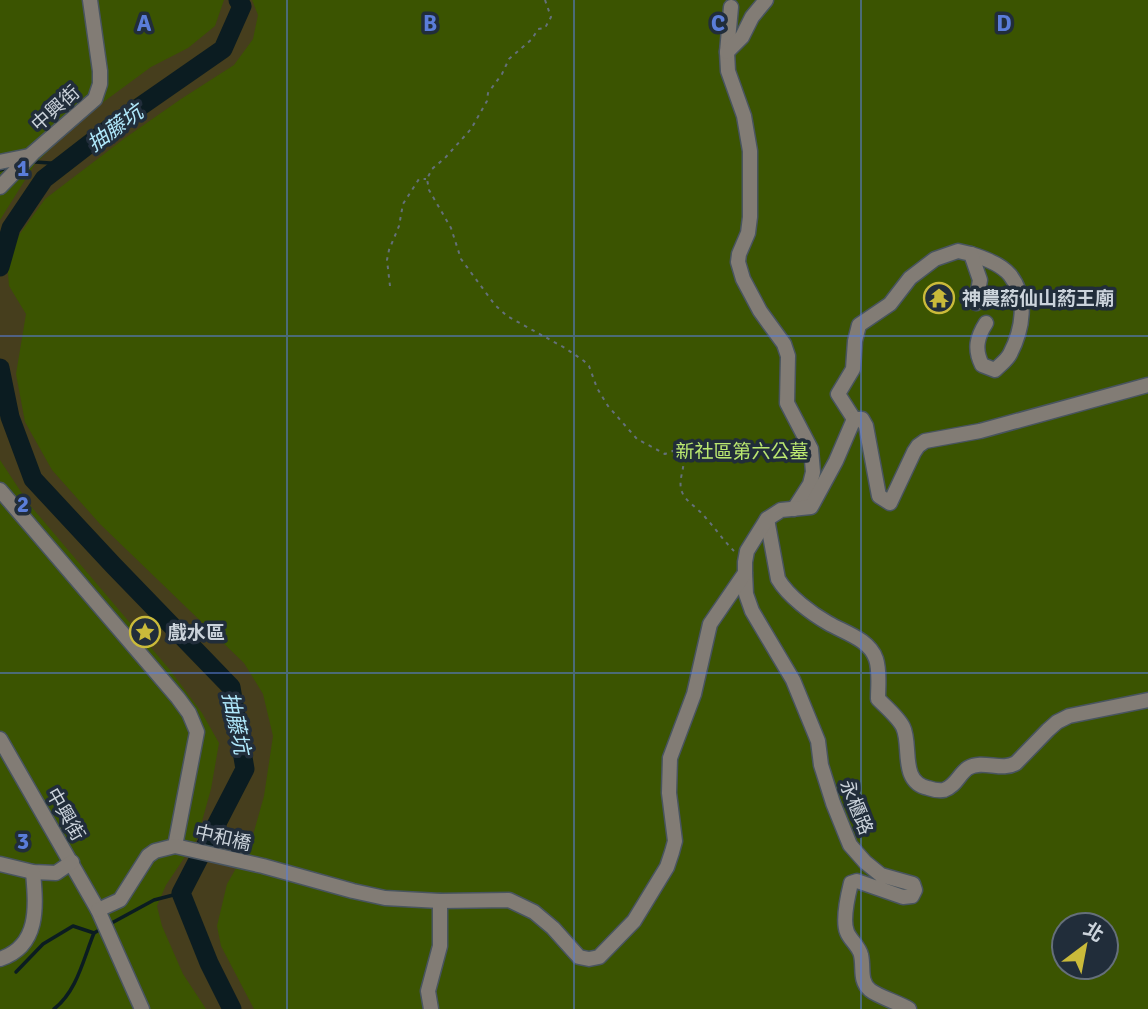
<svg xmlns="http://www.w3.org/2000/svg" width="1148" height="1009" viewBox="0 0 1148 1009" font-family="Signika,'Noto Sans TC',sans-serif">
	<rect width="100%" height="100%" fill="#2b3844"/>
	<!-- green -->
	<path fill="#3b5401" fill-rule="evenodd" d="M0 0H1148V1009H0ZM1064 925H1106V967H1064Z"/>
	<!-- sand -->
	<polygon fill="#463e1d" points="224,0 252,0 258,15 253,39 234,65 181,99 125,138 45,199 19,235 7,262 9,286 26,314 16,374 25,422 52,470 100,524 244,663 263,694 273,736 264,796 251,842 227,884 217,926 221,946 254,1009 206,1009 183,974 162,926 157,906 166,885 197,839 211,789 219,743 202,713 170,670 29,504 0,460 0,220 35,164 72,128 98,106 151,67 188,48 215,26"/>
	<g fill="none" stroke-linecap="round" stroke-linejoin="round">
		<!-- stream -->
		<g stroke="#0b1c21" stroke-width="3.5">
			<polyline points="35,162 65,164"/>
			<polyline points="0,170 7,168"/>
			<polyline points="108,925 154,900 181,893"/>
			<polyline points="16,972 43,944 73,926 94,933"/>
			<path d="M54 1009C77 991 83 960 94 933L101 929"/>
		</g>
		<!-- river -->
		<g stroke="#0b1c21" stroke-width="19">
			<polyline points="0,267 11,228 44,179 115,124 223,49 242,6 238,0"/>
			<polyline points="0,368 10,417 33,479 113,565 231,687 245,769 181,893 209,963 232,1009"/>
		</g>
		<!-- minor casing -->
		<g stroke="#48545f" stroke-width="17">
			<g id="minor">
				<polyline points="731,7 727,52 728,71 744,116 750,151 750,217 748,233 739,254 738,262 743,279 760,311 784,344 788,356 787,403 811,449 813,472 810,484 794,509"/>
				<polyline points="727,52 742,37 752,17 766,0"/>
				<polyline points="0,162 29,156"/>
				<polyline points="0,187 33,153 95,99 100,84 100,71 90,0"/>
				<path d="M971 254C984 258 1001 264 1010 275 1028 298 1023 329 1010 354 1007 360 1000 365 995 370L982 365C974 349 977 337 986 323"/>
				<polyline points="854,419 838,394 853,369 855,341 859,325 890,304 910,278 935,259 958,251 971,254 980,280 976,303"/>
				<polyline points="0,490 178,698 189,713 197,732 175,846"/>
				<path d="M767 519 778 579C788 596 812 614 828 623 845 633 869 639 876 659 880 671 878 686 878 699 885 706 899 718 903 727 912 745 899 782 928 788 934 790 939 791 944 790 956 786 959 774 968 768 983 759 1002 772 1016 763L1048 730 1057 722 1069 716 1148 700"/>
				<path d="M745 573 746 594 752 611 793 680 818 741 821 765 833 803 850 845 865 862 881 875 913 884 915 890 912 896 903 897 857 881 851 883C848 895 842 920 847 932 850 940 859 946 861 955 864 967 859 981 870 990 877 996 899 1003 909 1009"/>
				<polyline points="0,739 98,910 142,1009"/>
				<polyline points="0,864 33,872 56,873 72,862"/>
				<polyline points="98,910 120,900 148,856 155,851 175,846 263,866 353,891 385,898 440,901 509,900 534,912 553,928 579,957 589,959 599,957 634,921 667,867 672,852 675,841 669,793 670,758 694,694 710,624 745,573 745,562 747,551 767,519 781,510 811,507 836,461 854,419 862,419 866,426 879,496 890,503 914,452 918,446 925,441 980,431 1148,385"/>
				<path d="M0 959C40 946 36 906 33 872"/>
				<polyline points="431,1009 428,991 440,946 440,901"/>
			</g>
		</g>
		<!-- path -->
		<g stroke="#64707a" stroke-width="2" stroke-dasharray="3.5 5" stroke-linecap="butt">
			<path d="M545 0 551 17 545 28 538 29 532 39 509 59 502 74 488 93 487 101 471 129 445 158 432 169 427 179 429 190 451 228 461 259 495 305 507 316 565 348 584 361 589 366 597 388 608 406 637 439 665 454 678 449C691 462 676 477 682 492 686 502 698 508 705 517 715 528 723 540 734 551"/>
			<polyline points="390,286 387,260 389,250 399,226 403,204 419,179 426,179"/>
		</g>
		<!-- minor -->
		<use href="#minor" stroke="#827c75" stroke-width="14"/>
	</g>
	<!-- grid -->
	<path fill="none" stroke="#5a7dd9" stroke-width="2" stroke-opacity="0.55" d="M287 0V1009M574 0V1009M861 0V1009M0 336H1148M0 673H1148"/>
	<!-- icons -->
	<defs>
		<g id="temple-ring" transform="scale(1.575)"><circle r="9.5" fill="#212d3a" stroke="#caba3a" stroke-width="1.5"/><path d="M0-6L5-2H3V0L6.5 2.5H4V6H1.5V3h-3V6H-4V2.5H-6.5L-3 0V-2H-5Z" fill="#caba3a"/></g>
		<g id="sight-ring" transform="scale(1.575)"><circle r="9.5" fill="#212d3a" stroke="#caba3a" stroke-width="1.5"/><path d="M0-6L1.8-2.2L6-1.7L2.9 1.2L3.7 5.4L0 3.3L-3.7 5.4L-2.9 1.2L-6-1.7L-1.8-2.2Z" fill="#caba3a"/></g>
	</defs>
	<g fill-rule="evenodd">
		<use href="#temple-ring" x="939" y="298"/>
		<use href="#sight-ring" x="145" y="632"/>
	</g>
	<g text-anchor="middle" stroke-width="7" stroke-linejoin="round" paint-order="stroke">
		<!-- street labels -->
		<g font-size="19" fill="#cbd3db" stroke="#212d3a">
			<text transform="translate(55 108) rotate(-42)" y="7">中興街</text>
			<text transform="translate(857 807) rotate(68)" y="7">永櫃路</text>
			<text transform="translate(66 814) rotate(60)" y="7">中興街</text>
			<text transform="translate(223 837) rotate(13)" y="7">中和橋</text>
		</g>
		<!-- poi labels -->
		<g font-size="19" font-weight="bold" fill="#cbd3db" stroke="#212d3a" text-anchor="start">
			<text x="962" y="305">神農葯仙山葯王廟</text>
			<text x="168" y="639">戲水區</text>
		</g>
		<!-- park labels -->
		<g font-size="19" fill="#bbe870" stroke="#212d3a">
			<text x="742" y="458">新社區第六公墓</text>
		</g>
		<!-- water labels -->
		<g font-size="21" font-style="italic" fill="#b0e8fb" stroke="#212d3a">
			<text transform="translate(115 128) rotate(-36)" y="7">抽藤坑</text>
			<text transform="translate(236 723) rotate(78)" y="7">抽藤坑</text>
		</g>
	</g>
	<g font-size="23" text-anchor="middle" font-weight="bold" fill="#5a7dd9" stroke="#212d3a" stroke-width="7" stroke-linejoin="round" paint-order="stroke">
		<text x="144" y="31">A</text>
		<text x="430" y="31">B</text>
		<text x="718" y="31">C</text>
		<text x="1004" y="31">D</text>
		<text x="23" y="176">1</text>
		<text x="23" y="512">2</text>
		<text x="23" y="849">3</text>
	</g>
	<!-- north arrow -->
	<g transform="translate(1085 946) rotate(32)"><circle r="33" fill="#212d3a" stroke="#656f7a" stroke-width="2"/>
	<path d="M0-5L12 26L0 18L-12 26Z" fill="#caba3a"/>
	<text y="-10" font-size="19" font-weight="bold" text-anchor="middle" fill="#cbd3db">北</text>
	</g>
</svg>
